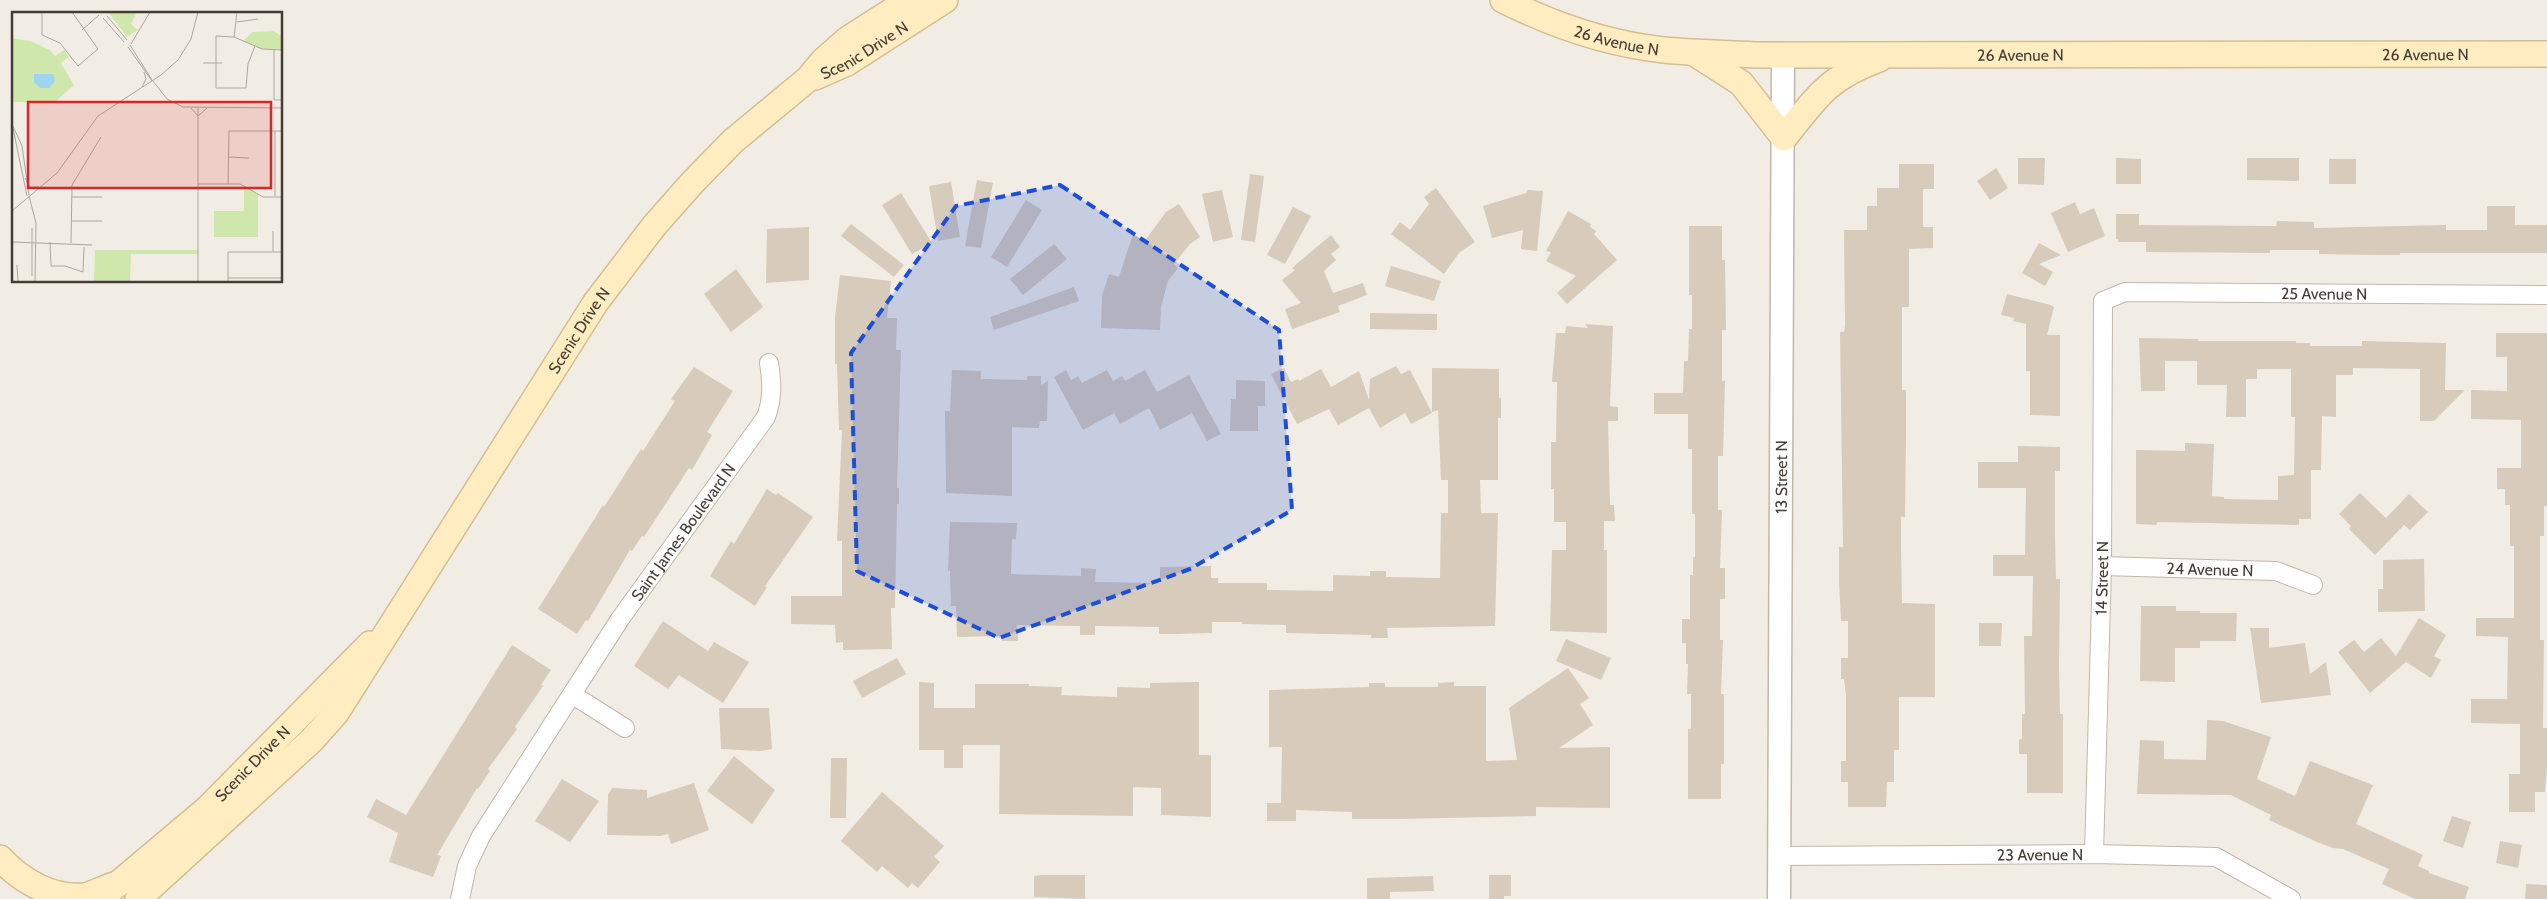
<svg xmlns="http://www.w3.org/2000/svg" width="2547" height="899" viewBox="0 0 2547 899" font-family="Cabin,sans-serif">
	<rect width="100%" height="100%" fill="#f2ede4"/>
	<!-- building -->
	<g fill="#d7cbbc">
		<polygon points="2018,158 2045,158 2044,185 2018,184"/>
		<polygon points="2116,158 2141,159 2141,184 2116,184"/>
		<polygon points="2247,158 2299,158 2299,181 2247,180"/>
		<rect x="2329" y="159" width="27" height="25"/>
		<polygon points="1899,164 1934,164 1934,189 1923,189 1923,227 1933,227 1933,248 1909,249 1909,307 1902,307 1902,390 1906,390 1906,435 1905,517 1901,517 1901,547 1902,603 1935,604 1935,697 1899,697 1899,750 1894,750 1894,782 1887,782 1886,807 1848,807 1848,782 1841,782 1841,761 1846,761 1846,696 1844,679 1841,679 1841,658 1848,658 1848,621 1841,621 1839,582 1839,547 1843,547 1840,332 1844,332 1845,325 1844,230 1867,230 1867,206 1877,206 1877,188 1899,188"/>
		<polygon points="1996,168 2008,188 1990,200 1977,181"/>
		<polygon points="1250,174 1264,176 1255,242 1241,240"/>
		<polygon points="977,180 993,183 981,248 965,246"/>
		<polygon points="951,182 960,237 938,241 929,186"/>
		<polygon points="1436,188 1475,242 1459,253 1444,274 1391,234 1400,222 1410,230 1429,204 1424,197"/>
		<polygon points="1222,190 1233,237 1213,242 1202,194"/>
		<polygon points="1527,190 1543,191 1537,251 1521,249 1523,230 1492,238 1483,206 1526,193"/>
		<polygon points="901,193 932,243 912,254 882,205"/>
		<polygon points="1026,200 1042,210 1007,267 991,257"/>
		<polygon points="2075,202 2080,214 2094,208 2105,236 2068,252 2051,213"/>
		<polygon points="1179,204 1200,237 1190,244 1174,264 1178,268 1168,281 1161,307 1160,330 1101,328 1102,296 1109,274 1119,277 1133,234 1144,242 1166,212"/>
		<polygon points="2487,206 2515,206 2515,225 2547,225 2547,253 2400,253 2400,255 2373,255 2319,254 2319,250 2270,250 2270,253 2146,252 2146,242 2118,242 2118,239 2116,239 2116,214 2139,214 2139,225 2276,226 2277,221 2314,222 2314,228 2446,225 2446,230 2487,230"/>
		<polygon points="1293,207 1311,216 1285,264 1267,255"/>
		<polygon points="1568,211 1591,224 1590,227 1596,231 1594,234 1617,260 1567,304 1557,293 1576,276 1546,261 1551,252 1546,251"/>
		<polygon points="851,224 904,265 894,277 841,236"/>
		<polygon points="1689,226 1722,226 1722,260 1725,260 1726,330 1722,330 1722,381 1725,381 1723,456 1718,456 1718,510 1722,510 1720,568 1725,568 1725,599 1720,599 1720,640 1723,640 1721,694 1724,694 1724,764 1721,764 1721,799 1688,799 1688,729 1691,729 1691,694 1687,694 1688,664 1686,664 1686,643 1682,643 1682,619 1690,619 1690,575 1693,575 1693,557 1695,557 1695,514 1692,514 1692,449 1688,449 1688,414 1654,414 1654,393 1683,393 1684,361 1688,361 1689,329 1692,329 1692,295 1689,295"/>
		<polygon points="809,227 809,280 766,283 767,229"/>
		<polygon points="1331,235 1340,247 1331,254 1336,260 1324,271 1333,293 1363,283 1367,295 1338,306 1340,312 1292,329 1285,309 1301,303 1282,280 1295,270 1292,268"/>
		<polygon points="2039,243 2061,255 2039,264 2053,272 2045,286 2022,273"/>
		<polygon points="1054,244 1067,259 1023,295 1010,279"/>
		<polygon points="1391,266 1441,281 1434,301 1385,286"/>
		<polygon points="736,269 763,307 731,332 704,294"/>
		<polygon points="840,275 891,281 887,318 897,318 896,350 901,350 897,488 899,488 899,504 897,504 895,608 891,608 892,649 843,650 843,642 836,643 835,625 791,624 791,596 842,596 842,541 837,541 842,430 839,430 837,364 835,364 835,317"/>
		<polygon points="1074,287 1079,301 994,330 990,317"/>
		<polygon points="2007,294 2051,305 2054,307 2047,335 2060,335 2060,416 2030,415 2030,371 2026,371 2026,324 2013,321 2014,318 2001,315"/>
		<polygon points="1370,313 1437,314 1437,330 1370,329"/>
		<polygon points="1585,324 1613,326 1610,406 1618,407 1618,421 1608,421 1610,505 1614,505 1615,521 1604,521 1604,550 1607,550 1607,633 1550,631 1552,550 1566,550 1566,522 1554,522 1554,489 1551,489 1551,442 1556,442 1557,382 1552,382 1556,333 1565,333 1566,326 1588,328"/>
		<polygon points="2496,333 2547,333 2547,506 2544,506 2544,536 2540,536 2540,640 2544,640 2543,728 2547,728 2547,766 2545,792 2535,792 2535,812 2509,812 2509,774 2520,774 2520,724 2471,723 2471,699 2507,699 2508,637 2476,636 2476,618 2514,618 2514,546 2510,546 2510,505 2505,505 2505,489 2497,489 2497,468 2521,468 2521,420 2471,419 2471,390 2507,391 2507,357 2496,357"/>
		<polygon points="2139,338 2198,339 2198,341 2296,341 2296,343 2310,343 2310,346 2362,346 2362,341 2446,343 2445,390 2465,390 2434,421 2420,421 2420,369 2353,368 2353,375 2336,375 2336,417 2322,416 2321,470 2311,470 2311,519 2299,519 2299,525 2157,522 2157,525 2136,524 2136,450 2185,451 2185,443 2214,444 2212,496 2224,497 2224,499 2278,500 2278,476 2294,475 2295,417 2291,417 2291,369 2257,369 2257,379 2246,379 2246,417 2226,417 2227,385 2197,385 2197,361 2165,361 2165,391 2141,391"/>
		<polygon points="1396,366 1401,374 1410,370 1432,413 1411,424 1405,413 1380,428 1369,408 1338,425 1329,409 1297,424 1271,374 1284,368 1291,382 1298,379 1299,381 1321,369 1331,387 1359,371 1369,400 1370,379"/>
		<polygon points="694,367 733,391 707,432 712,435 692,470 689,468 644,537 642,536 632,551 630,550 588,621 586,620 577,634 538,609 603,505 604,507 641,449 643,451 675,401 671,399"/>
		<polygon points="1432,368 1499,369 1499,398 1501,398 1501,418 1498,418 1498,480 1480,480 1481,513 1498,513 1495,626 1387,628 1388,638 1371,638 1371,635 1286,633 1286,625 1242,624 1242,622 1212,622 1212,633 1175,634 1159,634 1159,627 1095,626 1095,635 1080,635 1080,626 1017,625 1018,641 1002,641 1002,636 957,637 956,606 951,606 950,571 948,571 950,522 1017,523 1016,539 1012,539 1011,574 1081,576 1081,568 1096,569 1095,582 1160,583 1160,567 1211,566 1211,578 1218,578 1218,583 1267,583 1267,590 1333,591 1333,575 1370,576 1370,571 1386,571 1386,577 1440,578 1441,513 1448,513 1448,480 1441,480 1438,410 1432,412"/>
		<polygon points="952,370 981,371 981,379 1027,380 1027,376 1041,376 1041,385 1048,381 1047,421 1040,421 1039,428 1012,427 1012,496 946,493 945,411 950,411"/>
		<polygon points="1066,370 1071,380 1078,376 1082,383 1107,370 1113,381 1122,376 1125,381 1145,370 1157,392 1189,375 1221,434 1207,441 1192,413 1160,430 1149,408 1120,424 1114,413 1083,430 1054,377"/>
		<polygon points="1236,380 1265,381 1265,406 1258,406 1258,431 1230,431 1231,399 1236,399"/>
		<polygon points="2018,446 2060,447 2060,471 2055,471 2055,537 2056,579 2060,579 2059,667 2060,714 2063,714 2063,793 2027,793 2027,754 2019,754 2019,739 2022,739 2022,714 2025,714 2024,636 2032,636 2033,576 1993,576 1993,555 2025,555 2026,488 1978,488 1978,462 2018,462"/>
		<polygon points="767,489 776,495 778,493 813,517 765,586 767,587 755,606 710,576 731,541 734,544"/>
		<polygon points="2360,493 2386,518 2409,494 2428,512 2410,530 2404,525 2375,555 2349,529 2351,526 2339,514"/>
		<polygon points="2424,559 2425,611 2378,612 2378,589 2383,589 2383,560"/>
		<polygon points="2141,606 2176,606 2176,611 2200,611 2200,613 2237,613 2236,641 2200,641 2200,648 2175,648 2175,682 2140,681"/>
		<polygon points="2419,618 2446,635 2434,656 2441,660 2431,678 2406,662 2370,693 2338,652 2354,640 2364,652 2381,638 2396,656"/>
		<polygon points="663,621 708,651 714,642 749,662 723,703 679,675 668,689 634,666"/>
		<polygon points="1979,623 2002,623 2001,646 1979,646"/>
		<polygon points="2250,628 2269,628 2269,648 2305,643 2310,674 2326,662 2331,695 2261,703"/>
		<polygon points="1566,639 1611,658 1601,680 1556,661"/>
		<polygon points="512,645 551,670 541,685 543,686 515,727 517,729 488,769 490,771 478,789 477,788 437,855 441,856 433,877 389,862 398,833 367,817 376,799 406,815"/>
		<polygon points="897,658 906,674 862,698 853,681"/>
		<polygon points="1568,668 1589,698 1580,704 1593,725 1559,748 1610,747 1610,808 1536,807 1536,816 1398,819 1352,819 1352,812 1296,810 1296,821 1267,821 1267,803 1281,803 1282,747 1269,747 1269,690 1369,687 1369,683 1385,683 1385,687 1438,687 1438,683 1454,682 1454,686 1486,686 1486,761 1517,760 1509,708"/>
		<polygon points="919,682 934,683 934,708 975,708 975,684 1029,684 1029,686 1062,687 1061,695 1117,697 1117,687 1150,688 1150,683 1199,682 1199,755 1211,755 1211,817 1161,815 1161,788 1133,787 1133,816 999,814 1000,745 963,745 963,768 944,768 944,750 919,750"/>
		<polygon points="719,708 769,708 772,749 760,751 721,749"/>
		<polygon points="2207,720 2223,721 2271,737 2257,779 2295,796 2310,761 2373,785 2356,824 2423,855 2418,866 2429,871 2429,873 2469,887 2465,899 2415,899 2382,884 2389,869 2343,849 2333,848 2317,842 2269,820 2271,815 2231,795 2137,794 2140,740 2164,741 2164,759 2206,760"/>
		<polygon points="734,756 775,790 752,824 707,791"/>
		<polygon points="831,758 847,758 846,818 830,818"/>
		<polygon points="562,779 599,801 570,842 535,821"/>
		<polygon points="694,783 709,830 671,844 668,834 661,836 607,835 608,795 612,788 647,790 647,798"/>
		<polygon points="882,792 944,846 934,857 940,862 918,888 912,883 908,888 882,866 877,872 841,841"/>
		<polygon points="2452,816 2471,822 2463,848 2443,841"/>
		<polygon points="2500,841 2522,845 2518,868 2496,863"/>
		<polygon points="1041,875 1085,875 1085,899 1034,897 1034,876"/>
		<polygon points="1489,875 1511,875 1511,896 1504,896 1504,899 1489,899"/>
		<polygon points="1433,876 1434,891 1390,892 1390,899 1367,899 1367,878"/>
		<polygon points="2526,884 2547,885 2547,899 2525,899"/>
	</g>
	<g fill="none" stroke-linecap="round" stroke-linejoin="round">
		<!-- minor casing -->
		<g stroke="#c1b7aa" stroke-width="20">
			<g id="minor">
				<path id="s1" d="M2102 566 2276 571 2313 585"/>
				<polyline points="573,695 625,728"/>
				<path id="s2" d="M2094 854 2102 566 2103 301 2125 292 2547 295"/>
				<path id="s3" d="M1779 856 2094 854 2216 857 2291 899"/>
				<path id="s4" d="M460 899 467 866 481 836 620 619 766 417C773 398 772 382 769 363"/>
			</g>
		</g>
		<!-- tertiary casing -->
		<g stroke="#c1b7aa" stroke-width="25">
			<g id="tertiary">
				<path id="s5" d="M1779 899 1783 54"/>
			</g>
		</g>
		<!-- secondary casing -->
		<g stroke="#d3be93" stroke-width="28">
			<g id="secondary">
				<path id="s6" d="M1503 0C1553 25 1608 44 1664 50 1694 53 1725 53 1755 55L2547 54"/>
				<path d="M1694 53 1741 83 1784 138C1817 97 1827 78 1879 59"/>
				<path id="s7" d="M815 77 847 63 945 0"/>
				<path d="M0 858C21 881 52 899 85 896 94 894 104 888 114 885"/>
				<path id="s8" d="M100 899 207 809 370 644"/>
				<path id="s9" d="M138 899 312 740 336 713 596 302 654 226 692 183 733 141 808 79 823 61 848 39 909 0"/>
			</g>
		</g>
		<!-- minor -->
		<use href="#minor" stroke="#fff" stroke-width="18"/>
		<!-- tertiary -->
		<use href="#tertiary" stroke="#fff" stroke-width="22"/>
		<!-- secondary -->
		<use href="#secondary" stroke="#ffecc1" stroke-width="25"/>
	</g>
	<!-- marked area -->
	<path fill="#1d4ed8" fill-opacity="0.2" stroke="#1d4ed8" stroke-width="4" stroke-dasharray="10 6" stroke-linejoin="round" d="M1060 185 1279 330 1292 510 1190 569 999 638 857 571 851 353 956 206Z"/>
	<g text-anchor="middle" stroke-width="4" stroke-linejoin="round" paint-order="stroke">
		<!-- street labels -->
		<g font-size="16" fill="#443d34" stroke="#fff">
			<text dy="6" stroke="none"><textPath href="#s6" startOffset="121">26 Avenue N</textPath></text>
			<text dy="6" stroke="none"><textPath href="#s7" startOffset="56">Scenic Drive N</textPath></text>
			<text dy="6" stroke="none"><textPath href="#s6" startOffset="526">26 Avenue N</textPath></text>
			<text dy="6" stroke="none"><textPath href="#s6" startOffset="931">26 Avenue N</textPath></text>
			<text dy="6" stroke="none"><textPath href="#s2" startOffset="776">25 Avenue N</textPath></text>
			<text dy="6" stroke="none"><textPath href="#s9" startOffset="725">Scenic Drive N</textPath></text>
			<text dy="6" stroke="none"><textPath href="#s5" startOffset="422">13 Street N</textPath></text>
			<text dy="6" stroke="none"><textPath href="#s4" startOffset="432">Saint James Boulevard N</textPath></text>
			<text dy="6" stroke="none"><textPath href="#s1" startOffset="108">24 Avenue N</textPath></text>
			<text dy="6" stroke="none"><textPath href="#s2" startOffset="276">14 Street N</textPath></text>
			<text dy="6" stroke="none"><textPath href="#s8" startOffset="204">Scenic Drive N</textPath></text>
			<text dy="6" stroke="none"><textPath href="#s3" startOffset="261">23 Avenue N</textPath></text>
		</g>
	</g>
	<!-- overview -->
	<g transform="translate(12 12)">
		<rect width="270" height="270" fill="#f2ede4"/>
		<path d="M96 0H125L119 12 126 18 115 25ZM261 19 270 24V38L250 37 231 29 240 20ZM0 26 18 29 38 38 43 44 52 38 57 45 49 51 62 73 43 90H0ZM232 175 246 182V225H202V199H232ZM83 238H186V242H119L118 270H82Z" fill="#d0e7ac"/>
		<path d="M22 62H41L43 69 37 76H28L22 70Z" fill="#9fd4f0"/>
		<path fill="none" stroke="#aca79e" stroke-width="1" d="M30 0V23L48 31 66 54 86 37 60 0M95 4 115 28M91 6 112 30M225 10 246 7M70 18 87 3M222 25 225 0M119 32 138 0M118 33 140 68M243 34 236 52 234 76H204V24L222 25 250 37 270 38M116 35 140 69M262 38V88H270M191 51H210M141 69 155 87 171 95 270 96M130 75 134 67 132 60M179 96 186 104 195 96M0 112 10 134 17 183M1 116 15 184M217 145 237 146M13 166 18 175H27M186 172H228L251 185H270M216 172 217 119H270M17 184 24 211 23 270M263 184V119M60 185H90M0 199 45 161 86 104 149 63 166 48 179 27 186 0M60 209H90M0 230 80 233M38 230 39 254H53L71 260 72 235M59 231 60 173 89 125M261 239V219M5 253 6 270M20 264V216M216 266H270M186 270V96M216 270V240H270"/>
		<path fill="#d62828" fill-opacity="0.15" stroke="#d62828" stroke-width="2.5" d="M16 90H259V176H16Z"/>
		<rect width="270" height="270" fill="none" stroke="#443d34" stroke-width="2.5"/>
	</g>
</svg>
